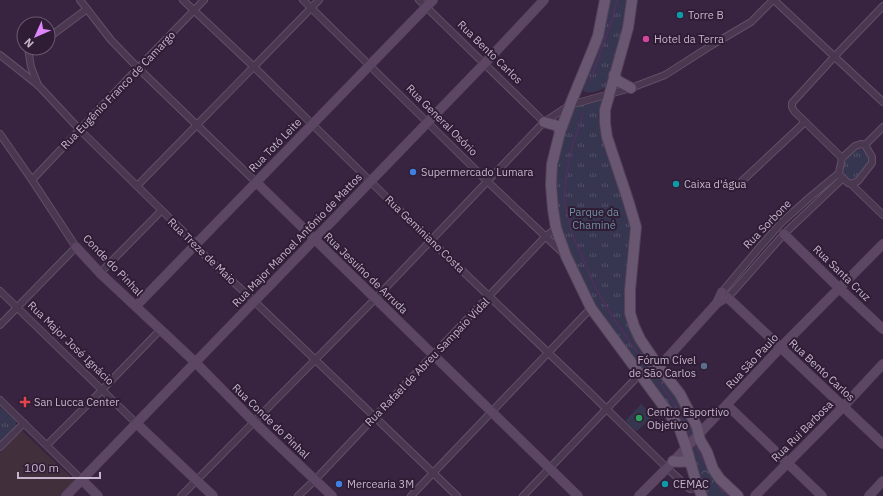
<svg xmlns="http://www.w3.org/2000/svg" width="883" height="496" viewBox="0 0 883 496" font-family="'IBM Plex Sans',sans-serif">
	<defs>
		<pattern id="forest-crowns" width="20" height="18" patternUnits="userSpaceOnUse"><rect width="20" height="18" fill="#373650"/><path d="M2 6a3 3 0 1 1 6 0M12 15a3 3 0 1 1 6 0" fill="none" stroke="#525168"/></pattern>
		<pattern id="park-tufts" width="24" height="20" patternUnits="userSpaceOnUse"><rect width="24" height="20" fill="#373650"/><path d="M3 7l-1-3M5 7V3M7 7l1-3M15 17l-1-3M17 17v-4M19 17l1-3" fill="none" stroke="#525168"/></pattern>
	</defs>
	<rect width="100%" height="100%" fill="#382440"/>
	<!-- medical -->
	<polygon fill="#41303c" points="22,431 77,483 64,496 0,496 0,453"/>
	<!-- forest -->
	<polygon fill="url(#forest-crowns)" points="659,367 707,452 738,496 702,496 686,447 640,374"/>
	<!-- park -->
	<g fill="url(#park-tufts)">
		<path d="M609 0H627V10L623 29 607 86C603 90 589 95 584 91 582 89 582 86 581 84Z"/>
		<polygon points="608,94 605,110 632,213 630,313 659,367 640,374 591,308 566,256 551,185 570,105"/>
		<path d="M859 149C863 149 864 150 866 153 873 163 859 177 850 180L847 178 843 171C844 161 849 153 859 149Z"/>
		<polygon points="0,406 16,421 16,427 0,443"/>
	</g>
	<!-- pitch -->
	<path fill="#373650" d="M641 404 653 416 637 431C633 429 628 425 626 420Z"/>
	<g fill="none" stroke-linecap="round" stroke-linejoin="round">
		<!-- stream -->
		<g stroke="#502e5d" stroke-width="1.5">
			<polyline points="590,81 612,20 617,0"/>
			<polyline points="583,114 573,144 566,177 564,201 573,236 594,285 614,319 643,361"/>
			<polyline points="659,382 678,409 691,437"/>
			<polyline points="694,444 704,462 709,470"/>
			<polyline points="715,480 719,487 729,496"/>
		</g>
		<!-- street casing -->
		<g stroke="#625068" stroke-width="8">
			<g id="street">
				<polyline points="80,0 111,40 138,68 256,182"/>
				<path d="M183 0 253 66 430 240 580 383 667 468 690 489C694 489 695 488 697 485"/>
				<polyline points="303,0 487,181 564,254"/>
				<polyline points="419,0 544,122"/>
				<polyline points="774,0 883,102"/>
				<polyline points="48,38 87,9"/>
				<polyline points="28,48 31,67 38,85"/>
				<polyline points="0,55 38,85 80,130 196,244 199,250 254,301 457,496"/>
				<polyline points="0,134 32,180 76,247 0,325"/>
				<polyline points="865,145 883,127"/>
				<polyline points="842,158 794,111 792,107 792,103 834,57 883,6"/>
				<polyline points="839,173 810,197 781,223 759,248 722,292 727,297 731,294 784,234 843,178"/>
				<polyline points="839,173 842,158 855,146 861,144 865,145"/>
				<polyline points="841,176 848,183 851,184 858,181 872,163 872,157 865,145"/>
				<polyline points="32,180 138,68 204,0"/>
				<polyline points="742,181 805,122"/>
				<polyline points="851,184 883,215"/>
				<polyline points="137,186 319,0"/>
				<polyline points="100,273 161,211"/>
				<polyline points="0,291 136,423"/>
				<polyline points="0,400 82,480"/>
				<polyline points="47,445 102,390 160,330"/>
				<polyline points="0,447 24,423"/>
				<polyline points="181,496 376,298 544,122 570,105 631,88 665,75 712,45 751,22 773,0"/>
				<polyline points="298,496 315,480 433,355 545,237 556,228"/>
				<polyline points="411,496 591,308"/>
				<polyline points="523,496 640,374 659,367"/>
			</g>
		</g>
		<!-- secondary casing -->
		<g stroke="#534159" stroke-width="10">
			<g id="secondary">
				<polyline points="256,182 578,496"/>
				<polyline points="784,234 839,288 883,329"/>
				<polyline points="76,247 100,273 195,362 254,422 332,496"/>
				<polyline points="717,303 727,297 883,444"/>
				<polyline points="136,306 433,0"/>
				<polyline points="659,367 717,303 722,292"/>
				<polyline points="727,405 822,496"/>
				<polyline points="136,423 213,496"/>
				<polyline points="82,480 98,496"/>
				<polyline points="66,496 485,63 544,0"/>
				<polyline points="639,496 667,468 780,348 883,244"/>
				<polyline points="755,496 843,407 883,364"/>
				<polyline points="869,496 883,481"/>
			</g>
		</g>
		<!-- primary casing -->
		<g stroke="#534159" stroke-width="12">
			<g id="primary">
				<polyline points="605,0 598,36 593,49 570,105 560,132 552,164 551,185 553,209 556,228 566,256 591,308 679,427 686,447 697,485 702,496"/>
				<polyline points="632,0 628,28 605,110 605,123 607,137 628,200 636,227 630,290 630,313 634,326 640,339 659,367 680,394 697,427 700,440 707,452 713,469 720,479 738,496"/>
				<polyline points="614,75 618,81 631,88"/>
				<polyline points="544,122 558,126 560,132"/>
				<path d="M673 461C679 463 685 460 690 463"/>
			</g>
		</g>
		<!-- street -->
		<use href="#street" stroke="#4a3850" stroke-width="6"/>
		<!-- secondary -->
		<use href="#secondary" stroke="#5d4663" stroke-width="9"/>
		<!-- primary -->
		<use href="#primary" stroke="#695670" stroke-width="10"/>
	</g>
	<!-- markers -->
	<g fill="#0f9aa8" stroke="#2f1d35" stroke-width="1.5">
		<circle cx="680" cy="15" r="4"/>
		<circle cx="676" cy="184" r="4"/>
		<circle cx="665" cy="484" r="4"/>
	</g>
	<circle fill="#d1479c" stroke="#2f1d35" stroke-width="1.5" cx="646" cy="39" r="4"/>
	<g fill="#3f7fe0" stroke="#2f1d35" stroke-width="1.5">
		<circle cx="413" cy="172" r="4"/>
		<circle cx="339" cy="484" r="4"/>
	</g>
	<circle fill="#5c6f8a" stroke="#2f1d35" stroke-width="1.5" cx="704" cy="366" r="4"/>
	<path fill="#e0444e" stroke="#2f1d35" stroke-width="1.5" d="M23 396h4v4h4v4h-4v4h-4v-4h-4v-4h4z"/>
	<circle fill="#2e9e5b" stroke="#2f1d35" stroke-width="1.5" cx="639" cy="418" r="4"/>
	<g text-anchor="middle" stroke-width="4" stroke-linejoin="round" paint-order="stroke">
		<!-- poi labels -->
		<g font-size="11" fill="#c5b4cb" stroke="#2f1d35" text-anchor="start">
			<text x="688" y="19">Torre B</text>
			<text x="654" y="43">Hotel da Terra</text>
			<text x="421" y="176">Supermercado Lumara</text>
			<text x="684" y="188">Caixa d'água</text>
			<text x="696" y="364" text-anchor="end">Fórum Cível<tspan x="696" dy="13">de São Carlos</tspan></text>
			<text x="34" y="406">San Lucca Center</text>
			<text x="647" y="416">Centro Esportivo<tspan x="647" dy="13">Objetivo</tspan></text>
			<text x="347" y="488">Mercearia 3M</text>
			<text x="673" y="488">CEMAC</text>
		</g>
		<!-- street labels -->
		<g font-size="11" fill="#c5b4cb" stroke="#2f1d35">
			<text transform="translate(490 52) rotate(44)" y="4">Rua Bento Carlos</text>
			<text transform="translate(118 90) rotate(-46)" y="4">Rua Eugênio Franco de Camargo</text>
			<text transform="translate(442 120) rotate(45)" y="4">Rua General Osório</text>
			<text transform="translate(275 145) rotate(-46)" y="4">Rua Totó Leite</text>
			<text transform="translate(767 224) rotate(-46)" y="4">Rua Sorbone</text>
			<text transform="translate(425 234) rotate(44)" y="4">Rua Geminiano Costa</text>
			<text transform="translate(297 240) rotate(-46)" y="4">Rua Major Manoel Antônio de Mattos</text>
			<text transform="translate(202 251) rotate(44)" y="4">Rua Treze de Maio</text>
			<text transform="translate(113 265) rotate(46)" y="4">Conde do Pinhal</text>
			<text transform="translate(366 273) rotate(44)" y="4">Rua Jesuíno de Arruda</text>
			<text transform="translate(842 273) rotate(44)" y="4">Rua Santa Cruz</text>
			<text transform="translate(71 343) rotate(44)" y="4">Rua Major José Ignácio</text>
			<text transform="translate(752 361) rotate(-47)" y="4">Rua São Paulo</text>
			<text transform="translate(427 362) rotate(-46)" y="4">Rua Rafael de Abreu Sampaio Vidal</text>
			<text transform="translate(822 370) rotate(43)" y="4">Rua Bento Carlos</text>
			<text transform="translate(271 421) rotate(44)" y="4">Rua Conde do Pinhal</text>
			<text transform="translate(802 431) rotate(-45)" y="4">Rua Rui Barbosa</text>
		</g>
		<!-- park labels -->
		<g font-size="11" fill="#7190a2" stroke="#2f1d35">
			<text x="594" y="216">Parque da<tspan x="594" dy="13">Chaminé</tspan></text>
		</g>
	</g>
	<!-- north arrow -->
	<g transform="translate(36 36) rotate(225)"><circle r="19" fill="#2f1d35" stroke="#6b5971"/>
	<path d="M0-3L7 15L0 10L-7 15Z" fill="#e187fd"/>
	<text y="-6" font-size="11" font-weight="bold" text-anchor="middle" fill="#c5b4cb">N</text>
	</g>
	<!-- scale -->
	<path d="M18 472v6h82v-6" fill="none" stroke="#c5b4cb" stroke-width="2"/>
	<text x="24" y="472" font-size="12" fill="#c5b4cb" stroke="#2f1d35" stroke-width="3" paint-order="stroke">100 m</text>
</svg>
